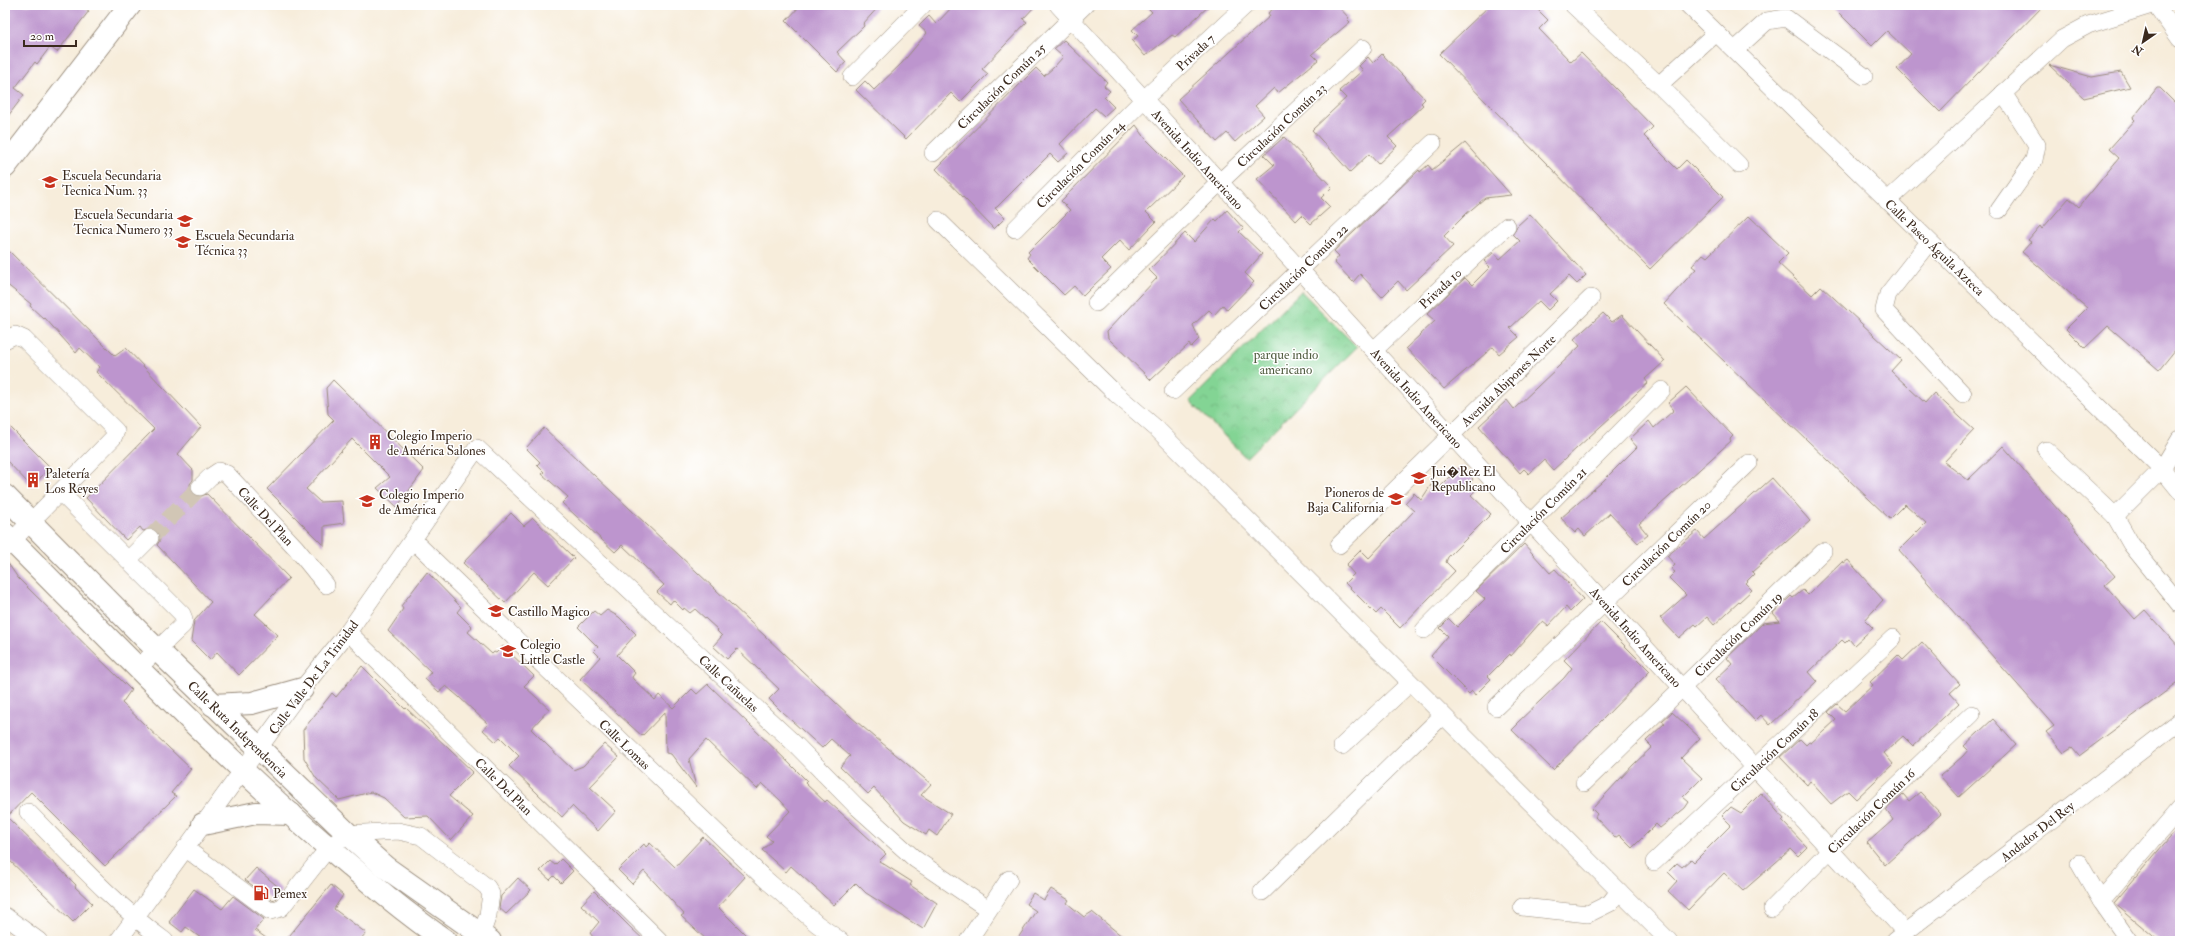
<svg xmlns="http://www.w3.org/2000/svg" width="2185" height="946" viewBox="0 0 2185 946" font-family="'IM FELL Double Pica',serif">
	<defs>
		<pattern id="park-crowns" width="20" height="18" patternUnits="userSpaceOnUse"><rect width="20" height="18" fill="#83d494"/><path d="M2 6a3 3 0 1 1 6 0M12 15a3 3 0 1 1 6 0" fill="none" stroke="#72b67f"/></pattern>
	</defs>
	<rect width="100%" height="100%" fill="#fff"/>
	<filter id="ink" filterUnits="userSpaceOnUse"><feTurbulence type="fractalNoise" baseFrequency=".025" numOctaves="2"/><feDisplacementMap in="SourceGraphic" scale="8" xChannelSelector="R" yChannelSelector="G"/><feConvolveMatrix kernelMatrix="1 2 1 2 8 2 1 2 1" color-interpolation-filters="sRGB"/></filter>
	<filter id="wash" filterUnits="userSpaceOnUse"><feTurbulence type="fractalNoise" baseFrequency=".012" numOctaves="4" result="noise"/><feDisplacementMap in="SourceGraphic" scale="16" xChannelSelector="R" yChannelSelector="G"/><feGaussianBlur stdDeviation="0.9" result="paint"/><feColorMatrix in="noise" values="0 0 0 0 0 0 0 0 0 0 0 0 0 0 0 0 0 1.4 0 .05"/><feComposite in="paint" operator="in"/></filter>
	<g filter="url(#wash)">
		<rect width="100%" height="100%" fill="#f7eddb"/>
		<!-- park -->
		<polygon fill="url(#park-crowns)" stroke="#5f7f59" points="1301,291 1357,347 1246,458 1190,401"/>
		<g id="blocks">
			<!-- building -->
			<g fill="#bd95ce">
				<polygon points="5,5 80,5 89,11 57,52 50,47 37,64 35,62 15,88 24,95 5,120"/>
				<polygon points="801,5 880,5 863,24 864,26 837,52 846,62 837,72 786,21"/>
				<polygon points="954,5 1036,5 1023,19 1027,22 982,69 988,74 960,102 951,93 906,139 856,90 865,81 874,90 902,63 927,33 919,26 929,16 936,24"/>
				<polygon points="1145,5 1210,5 1175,37 1172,35 1145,56 1132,41 1138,36 1132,30 1152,12"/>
				<polygon points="1278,5 1337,5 1349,18 1347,19 1350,22 1312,54 1318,60 1278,93 1274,88 1255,106 1264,116 1235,142 1227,133 1217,142 1178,99 1270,16 1268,13"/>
				<polygon points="1490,5 1533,5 1548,20 1539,29 1571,62 1581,53 1653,127 1644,136 1677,169 1686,160 1723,197 1650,269 1439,54"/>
				<polygon points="1831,5 2044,5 1940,112 1897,69 1911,54 1887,31 1872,46"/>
				<polygon points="1064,40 1107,82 1104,86 1110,91 1104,97 1114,107 1104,116 1095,108 1060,144 1068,153 1058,162 1050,154 997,207 995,208 1005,218 994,229 936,169 1036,68 1044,76 1054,67 1063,57 1054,49"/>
				<polygon points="1382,54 1425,99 1421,103 1423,105 1388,137 1397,146 1378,164 1369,154 1350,172 1312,130 1346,98 1339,91 1363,70 1359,66 1368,57 1373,63"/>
				<polygon points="2049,65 2092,77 2121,72 2130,87 2084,98"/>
				<polygon points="2157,88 2160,88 2180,108 2180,344 2159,370 2108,326 2085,348 2066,329 2087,308 2022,252 2031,242 2028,240 2040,226 2042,229 2069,198 2079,207 2119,158 2109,149 2135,120 2133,118"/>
				<polygon points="1136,125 1146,139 1183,176 1146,212 1156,222 1151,227 1129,250 1120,240 1101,259 1111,269 1094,285 1083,296 1074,286 1064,295 1027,258 1030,254 1028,252 1070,210 1061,201"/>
				<polygon points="1284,137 1332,187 1321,198 1330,207 1311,224 1302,215 1296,221 1257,179 1274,165 1264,155"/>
				<polygon points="1465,143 1511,195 1485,198 1466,214 1444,236 1453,246 1406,290 1398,281 1382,297 1360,274 1353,282 1334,262 1339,256 1334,251 1419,170 1420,172 1428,165 1432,170"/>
				<polygon points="1227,210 1243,228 1239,232 1262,254 1245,273 1254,282 1227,310 1223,305 1214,315 1209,310 1193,325 1199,339 1191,347 1189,344 1151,380 1108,338 1107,331 1157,278 1149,270 1185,233 1194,242 1215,219 1217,221"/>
				<polygon points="1530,214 1586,275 1577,284 1569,276 1550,294 1557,301 1548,310 1539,301 1510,328 1519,337 1499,354 1493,347 1444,389 1406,348 1435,321 1427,314 1465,278 1472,285 1490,267 1484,261 1494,252 1500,259 1520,241 1513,234 1517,226"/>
				<polygon points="1749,216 1788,253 1778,263 1812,295 1821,286 1901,360 1891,371 1925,403 1934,393 1974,430 1944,462 1968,480 2003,446 2115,576 2105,585 2135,619 2145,610 2180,649 2180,681 2079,756 2072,748 2064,753 2046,732 2054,726 1899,550 1926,523 1905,504 1890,519 1664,304 1696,269 1692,266 1703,254 1707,257"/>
				<polygon points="5,247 115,356 126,348 201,427 178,454 193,470 193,480 190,484 190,490 198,497 207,494 289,578 255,614 278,635 239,675 217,652 210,660 191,641 194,621 211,602 157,545 160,540 157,531 152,528 143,531 140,527 126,540 86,498 154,429 96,372 100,367 80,348 76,353 45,318 44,319 30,306 31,304 5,283"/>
				<polygon points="1603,313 1612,322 1622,315 1665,361 1645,379 1648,383 1553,470 1544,460 1529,474 1524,469 1520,473 1479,426 1507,400 1514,409 1580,346 1574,339"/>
				<polygon points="333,380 424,470 397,507 377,488 390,477 352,439 306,489 320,502 342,501 344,523 324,526 324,546 267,489 334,420 328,414 326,388"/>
				<polygon points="1686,387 1733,436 1730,439 1731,441 1639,524 1648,535 1638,543 1610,513 1585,536 1579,529 1575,533 1561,518 1601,483 1637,447 1630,439 1649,421 1654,428 1674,410 1668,403"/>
				<polygon points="5,422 50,467 32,487 5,459"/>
				<polygon points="544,428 851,717 931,784 921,795 951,814 937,836 929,830 926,835 904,821 874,788 868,794 840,767 850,756 831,739 822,748 782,712 769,699 779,689 737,649 727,659 713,646 722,636 717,631 718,630 695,609 690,613 684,608 683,610 673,600 670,604 657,592 664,585 622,545 615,552 562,503 568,497 542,474 544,472 537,465 540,462 526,448"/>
				<polygon points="1461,466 1473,479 1470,483 1477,489 1471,495 1491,514 1448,557 1446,562 1455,571 1400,628 1381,609 1376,614 1345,583 1354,574 1346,565 1361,550 1369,558 1414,511 1405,503 1414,493 1421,500 1431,485 1437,489 1439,488"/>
				<polygon points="1772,478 1810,521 1752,572 1754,574 1745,583 1752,590 1714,625 1707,617 1697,626 1695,624 1679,638 1660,618 1686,595 1669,578 1675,572 1671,569 1675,565 1667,556 1697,531 1704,539"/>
				<polygon points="511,513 524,526 533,518 574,558 548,585 534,572 505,603 463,563"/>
				<polygon points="1524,544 1550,573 1555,569 1583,599 1570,612 1566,607 1548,626 1543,622 1539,624 1511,656 1510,654 1488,676 1491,679 1475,695 1472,691 1469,694 1431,656 1448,636 1440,628 1449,619 1457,627 1485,599 1476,591"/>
				<polygon points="5,559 18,578 131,690 122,703 191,769 171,793 176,796 105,866 31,792 7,817 76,885 75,887 92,903 73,922 5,856"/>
				<polygon points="1848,560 1883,600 1865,620 1873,628 1854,645 1849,639 1845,643 1842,640 1809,672 1817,681 1770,725 1761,715 1755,721 1716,679 1732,664 1727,658 1763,623 1780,621 1773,613 1791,596 1793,598 1803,590 1808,595 1843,561 1844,563"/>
				<polygon points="427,572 461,607 457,612 472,627 468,632 492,654 494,652 496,653 503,646 534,676 524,686 549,709 531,729 548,746 573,770 583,766 604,744 619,757 590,787 616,811 598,831 572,806 562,817 509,766 519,756 500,737 496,742 483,730 488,724 459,697 446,686 439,692 425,679 431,672 388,631 403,609 401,606"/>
				<polygon points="607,610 619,617 636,634 617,655 635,673 632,677 633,679 655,700 659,695 673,708 692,689 697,694 708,684 793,767 807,781 805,783 825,802 827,800 886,854 879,861 912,882 910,885 937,903 923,929 866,893 856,883 834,905 791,866 786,872 762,850 772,841 766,836 790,811 781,801 762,783 757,789 706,740 689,759 696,787 671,754 666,753 665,712 642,736 580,679 600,657 594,651 598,647 578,627 594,611 600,616"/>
				<polygon points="1601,622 1650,671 1553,770 1512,730 1518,724 1517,723 1564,678 1572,668 1564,660"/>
				<polygon points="1922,642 1960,684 1950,693 1959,703 1913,746 1903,736 1884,753 1893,764 1856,799 1848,791 1831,804 1810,781 1807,785 1780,757 1800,739 1806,745 1809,742 1811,743 1836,720 1828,712 1837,704 1845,711 1873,685 1870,682 1898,655 1903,660"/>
				<polygon points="362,666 405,709 406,708 473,772 449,796 473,816 451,840 428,816 404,817 384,798 371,792 339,800 316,778 304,758 303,730 332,693 336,697"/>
				<polygon points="1672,712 1700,738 1681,758 1702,778 1683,797 1689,802 1685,808 1660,828 1656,824 1632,848 1619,835 1615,838 1595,817 1597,814 1592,809 1633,765 1652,747 1646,741 1665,723 1662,721"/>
				<polygon points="1993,719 2016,745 1959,797 1940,776 1963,756 1968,750 1964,746"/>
				<polygon points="1920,792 1941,814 1885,865 1867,843 1893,820 1886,810 1903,794 1909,801"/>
				<polygon points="1761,793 1784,819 1782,821 1807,847 1798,856 1791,849 1743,891 1724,873 1688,910 1668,891 1677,881 1668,872 1677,863 1682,867 1691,859 1694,862 1731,825 1722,816 1731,807 1741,813"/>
				<polygon points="2180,825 2180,941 2159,941 2114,903"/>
				<polygon points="703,837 745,877 718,907 752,941 708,941 681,916 684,914 644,871 632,884 618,870 644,844 646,847 650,843 675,867"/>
				<polygon points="561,859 573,871 561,883 554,876 550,880 540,871 550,861 555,865"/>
				<polygon points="256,868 282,890 275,899 272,900 245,880"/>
				<polygon points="518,878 531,890 506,914 499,908 501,896"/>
				<polygon points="331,885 343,895 334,909 366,933 359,941 285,941"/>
				<polygon points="194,889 222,909 233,896 264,919 255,930 270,941 205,941 186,927 182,932 169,922"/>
				<polygon points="1051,889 1069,900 1067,903 1084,917 1092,912 1128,941 1016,941 1036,911 1026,904 1033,893 1044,900"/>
				<polygon points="594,891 630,927 645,941 596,941 590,933 599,922 581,905"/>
			</g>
		</g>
	</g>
	<g filter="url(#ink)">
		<use href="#blocks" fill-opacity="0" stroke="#998c7c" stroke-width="1"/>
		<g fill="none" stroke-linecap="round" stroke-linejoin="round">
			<!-- minor-tunnel -->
			<polyline stroke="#d1c6b5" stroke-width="17" stroke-dasharray="17 8" stroke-linecap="butt" points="150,538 200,487"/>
			<!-- minor casing -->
			<g stroke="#998c7c" stroke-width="18">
				<g id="minor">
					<polyline points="1058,5 1906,933"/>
					<polyline points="1573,5 1659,85 1716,33"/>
					<polyline points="1688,5 2162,469 2180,491"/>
					<polyline points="2156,5 2180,39"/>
					<polyline points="1735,50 1767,21 1786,18 1864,76"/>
					<polyline points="852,77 923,5"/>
					<polyline points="1659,85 1739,165"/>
					<polyline points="933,153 1085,5"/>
					<polyline points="1887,201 2062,39 2088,25 2152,5"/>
					<polyline points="1999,210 2034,160 2037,145 2003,93"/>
					<polyline points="938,220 1116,394 1157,429 1669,941"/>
					<polyline points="1015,229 1144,99 1246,5"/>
					<polyline points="1929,242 1888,294 1884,310 1963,394"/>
					<polyline points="1096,303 1220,182 1363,48"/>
					<polyline points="5,340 15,335 24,339 116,431 113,438 5,548"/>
					<polyline points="1374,350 1507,226"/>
					<polyline points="1173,391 1433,143"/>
					<polyline points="2180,439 2162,469 2115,516 2131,544 2180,605"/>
					<polyline points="2046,450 2115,516"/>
					<polyline points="200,487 210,477 219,471 227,474 296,548 326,585"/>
					<polyline points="60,492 182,614 184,619 183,625 139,667"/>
					<polyline points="413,540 764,878 817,924 841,941"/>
					<polyline points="1339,545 1591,298"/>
					<polyline points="128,560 150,538"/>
					<polyline points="1424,630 1662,390"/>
					<polyline points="348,632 660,941"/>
					<polyline points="1496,707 1749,463"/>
					<polyline points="1342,746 1410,683"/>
					<polyline points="1584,783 1823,551"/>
					<path d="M28 812C72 857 114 904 165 941"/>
					<polyline points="185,848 270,911 281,908 329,847 348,834 398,831 421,836 487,887 491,894 488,915 479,941"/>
					<polyline points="1654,862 1893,638"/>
					<polyline points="2079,863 2101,901 2129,941"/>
					<polyline points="1262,892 1442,716"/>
					<polyline points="2101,901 2180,808"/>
					<polyline points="1522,907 1588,914 1610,903 1619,891"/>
					<polyline points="1772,909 1830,850 1972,714"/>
					<polyline points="5,916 39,941"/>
					<polyline points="118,941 302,689 348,632 477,448 797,746 856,806 915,859 988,909"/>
					<polyline points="968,941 1009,879"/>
					<polyline points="1894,941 2180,721"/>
				</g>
			</g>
			<!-- major casing -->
			<g stroke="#998c7c" stroke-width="24">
				<g id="major">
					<polyline points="5,167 130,5"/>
					<polyline points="5,496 145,638 348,834 385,867 490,941"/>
					<path d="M5 534C109 638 210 745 321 841 362 876 402 911 446 941"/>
					<polyline points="213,705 252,703 302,689"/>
					<polyline points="203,824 256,813 291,814"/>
				</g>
			</g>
			<!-- minor -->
			<use href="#minor" stroke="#fff" stroke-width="17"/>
			<!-- major -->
			<use href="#major" stroke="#fff" stroke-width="22"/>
		</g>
	</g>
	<!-- icons -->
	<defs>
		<g id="school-bare" transform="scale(1.2)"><path d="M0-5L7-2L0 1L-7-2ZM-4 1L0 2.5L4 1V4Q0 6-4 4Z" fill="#c8321e" stroke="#fff" stroke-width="2.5" paint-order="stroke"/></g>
		<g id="building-bare" transform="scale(1.2)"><path d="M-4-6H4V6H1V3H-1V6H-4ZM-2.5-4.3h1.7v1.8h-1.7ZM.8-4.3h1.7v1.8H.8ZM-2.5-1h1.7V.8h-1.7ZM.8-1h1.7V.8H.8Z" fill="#c8321e" stroke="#fff" stroke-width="2.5" paint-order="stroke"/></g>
		<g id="fuel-bare" transform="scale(1.2)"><path d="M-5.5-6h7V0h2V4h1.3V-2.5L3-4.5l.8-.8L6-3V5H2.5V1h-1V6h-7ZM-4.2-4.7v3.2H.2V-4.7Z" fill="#c8321e" stroke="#fff" stroke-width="2.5" paint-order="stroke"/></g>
	</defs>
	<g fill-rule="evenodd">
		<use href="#school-bare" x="50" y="182"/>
		<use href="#school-bare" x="185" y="221"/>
		<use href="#school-bare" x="183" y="242"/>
		<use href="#building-bare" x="375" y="442"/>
		<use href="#school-bare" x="1419" y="478"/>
		<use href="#building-bare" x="33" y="480"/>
		<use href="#school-bare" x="1396" y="499"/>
		<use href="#school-bare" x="367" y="501"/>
		<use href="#school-bare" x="496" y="611"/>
		<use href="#school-bare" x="508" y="651"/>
		<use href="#fuel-bare" x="261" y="893"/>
	</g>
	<g text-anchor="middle" stroke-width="3" stroke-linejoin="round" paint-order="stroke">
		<!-- street labels -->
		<g font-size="13" fill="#3b2a1e" stroke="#fff">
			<text transform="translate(1195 52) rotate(-43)" y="5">Privada 7</text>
			<text transform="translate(1001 86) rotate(-44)" y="5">Circulación Común 25</text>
			<text transform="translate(1281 125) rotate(-43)" y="5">Circulación Común 23</text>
			<text transform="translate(1198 159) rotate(48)" y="5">Avenida Indio Americano</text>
			<text transform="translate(1080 164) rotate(-45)" y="5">Circulación Común 24</text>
			<text transform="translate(1935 247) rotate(44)" y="5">Calle Paseo Águila Azteca</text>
			<text transform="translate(1303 267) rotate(-44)" y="5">Circulación Común 22</text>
			<text transform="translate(1440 288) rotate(-43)" y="5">Privada 10</text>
			<text transform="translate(1508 380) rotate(-44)" y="5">Avenida Abipones Norte</text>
			<text transform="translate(1417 398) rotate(48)" y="5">Avenida Indio Americano</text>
			<text transform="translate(1543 510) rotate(-45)" y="5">Circulación Común 21</text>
			<text transform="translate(266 516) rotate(47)" y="5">Calle Del Plan</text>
			<text transform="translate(1666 543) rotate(-44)" y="5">Circulación Común 20</text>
			<text transform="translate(1738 634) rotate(-44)" y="5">Circulación Común 19</text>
			<text transform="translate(1636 637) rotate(48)" y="5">Avenida Indio Americano</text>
			<text transform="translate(313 677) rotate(-53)" y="5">Calle Valle De La Trinidad</text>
			<text transform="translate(729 683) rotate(43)" y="5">Calle Cañuelas</text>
			<text transform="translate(238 729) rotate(44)" y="5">Calle Ruta Independencia</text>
			<text transform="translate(625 744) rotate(44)" y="5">Calle Lomas</text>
			<text transform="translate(1774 750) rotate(-43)" y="5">Circulación Común 18</text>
			<text transform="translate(504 786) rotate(45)" y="5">Calle Del Plan</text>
			<text transform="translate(1871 811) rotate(-44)" y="5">Circulación Común 16</text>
			<text transform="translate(2037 831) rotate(-38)" y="5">Andador Del Rey</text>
		</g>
		<!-- poi labels -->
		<g font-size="13" fill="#3b2a1e" stroke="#fff" text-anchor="start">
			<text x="62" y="180">Escuela Secundaria<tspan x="62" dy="15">Tecnica Num. 33</tspan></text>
			<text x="173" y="219" text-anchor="end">Escuela Secundaria<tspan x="173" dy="15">Tecnica Numero 33</tspan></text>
			<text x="195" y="240">Escuela Secundaria<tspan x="195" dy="15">Técnica 33</tspan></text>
			<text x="387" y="440">Colegio Imperio<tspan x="387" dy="15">de América Salones</tspan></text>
			<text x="1431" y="476">Jui�Rez El<tspan x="1431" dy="15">Republicano</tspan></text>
			<text x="45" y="478">Paletería<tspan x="45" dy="15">Los Reyes</tspan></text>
			<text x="1384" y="497" text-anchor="end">Pioneros de<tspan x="1384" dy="15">Baja California</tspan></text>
			<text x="379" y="499">Colegio Imperio<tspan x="379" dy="15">de América</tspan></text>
			<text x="508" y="616">Castillo Magico</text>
			<text x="520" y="649">Colegio<tspan x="520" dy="15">Little Castle</tspan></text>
			<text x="273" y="898">Pemex</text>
		</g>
		<!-- park labels -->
		<g font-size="13" fill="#515d41" stroke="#fff">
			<text x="1286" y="359">parque indio<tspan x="1286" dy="15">americano</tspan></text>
		</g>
	</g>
	<!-- margin -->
	<rect width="2185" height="946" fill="none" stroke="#fff" stroke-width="20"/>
	<!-- north arrow -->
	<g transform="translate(2143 42) rotate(214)" stroke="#ffffff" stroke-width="3" paint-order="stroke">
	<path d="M0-3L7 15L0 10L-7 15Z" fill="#3b2a1e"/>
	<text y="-6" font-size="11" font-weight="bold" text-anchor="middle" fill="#3b2a1e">N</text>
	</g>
	<!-- scale -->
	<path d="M24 40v6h52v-6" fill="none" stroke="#3b2a1e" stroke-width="2"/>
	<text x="30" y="40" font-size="12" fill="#3b2a1e" stroke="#ffffff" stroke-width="3" paint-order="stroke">20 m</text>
</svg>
